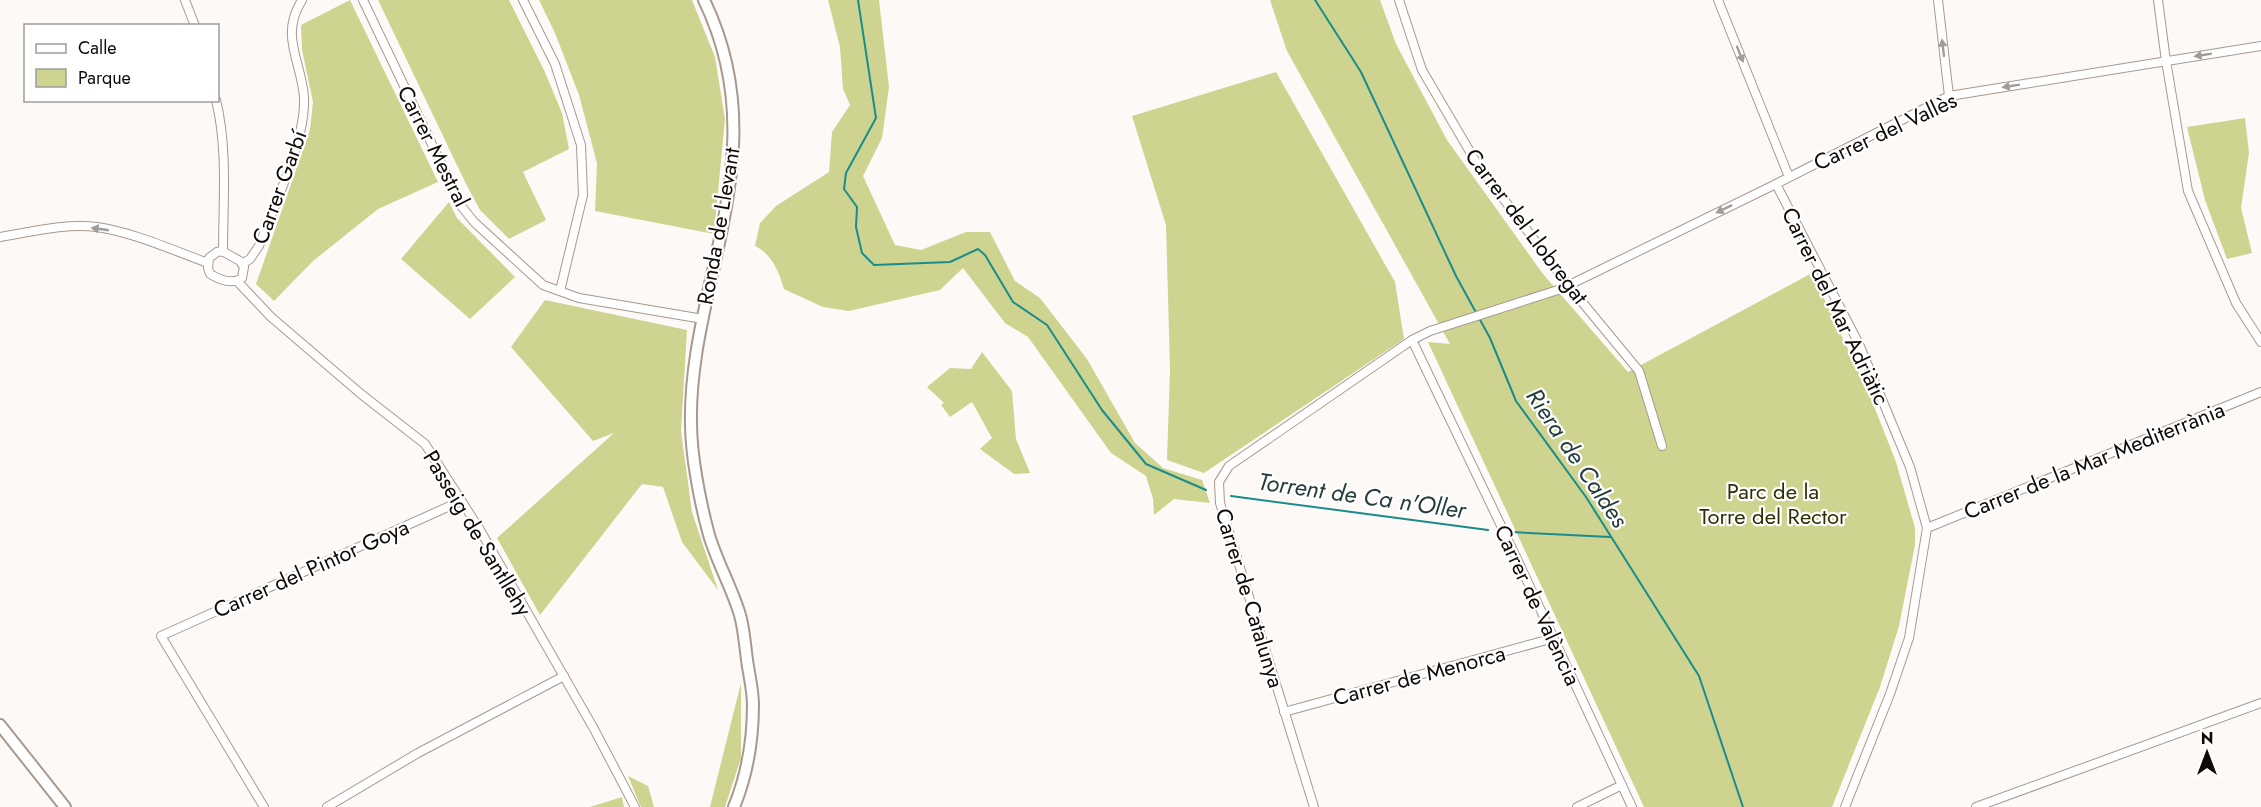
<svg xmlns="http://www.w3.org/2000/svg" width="2261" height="807" viewBox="0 0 2261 807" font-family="Jost,sans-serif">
	<rect width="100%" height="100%" fill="#fdf9f7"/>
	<!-- green -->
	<g fill="#ced490">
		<polygon points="350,0 438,182 378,209 313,261 274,301 256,284 310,130 313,102 302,50 301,25"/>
		<polygon points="378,0 509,0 544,70 562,113 569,149 523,172 546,220 509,239 480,210 466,184"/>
		<polygon points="539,0 692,0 715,57 725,119 714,234 595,211 597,163 579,95 555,33"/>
		<path d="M828 0H879L889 87 882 138 863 176 895 245 921 250 966 232H990L1015 281 1040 298 1087 359 1135 443 1163 468 1202 480 1210 503 1174 499 1154 515 1153 499 1146 476 1111 453 1028 337 1005 323 963 268 940 290 849 311 823 307 784 289C779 272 772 254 755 246L760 223 776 206 829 172 832 132 850 105 843 89 840 47Z"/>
		<polygon points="1270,0 1380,0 1396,44 1447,140 1543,274 1628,372 1812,273 1870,396 1896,462 1915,528 1915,545 1899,626 1880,687 1832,807 1644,807 1428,342 1450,344 1287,51"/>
		<polygon points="1276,72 1395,282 1404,339 1204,473 1167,460 1170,369 1166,225 1132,116"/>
		<polygon points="2245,118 2249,153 2241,208 2252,253 2227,259 2205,200 2187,127"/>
		<polygon points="449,202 457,218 515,277 470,319 401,259"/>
		<polygon points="545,300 687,330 681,431 692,512 718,590 682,542 663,487 642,484 540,615 497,538 614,433 593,441 511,347"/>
		<polygon points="982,352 1012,391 1016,439 1030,473 1014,474 980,449 992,438 972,402 950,417 941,405 944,403 927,387 950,368 971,369"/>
		<polygon points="741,683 741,758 725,807 710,807"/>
		<polygon points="628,776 648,786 654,807 641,807"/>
		<polygon points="622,797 624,807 590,807"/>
	</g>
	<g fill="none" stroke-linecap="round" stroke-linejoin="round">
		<!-- stream -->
		<g stroke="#1a8c8b" stroke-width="2">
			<polyline points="858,0 876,118 846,173 844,189 857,207 856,227 862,253 874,265 950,262 978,249 985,255 1013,302 1047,325 1102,410 1146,464 1206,490"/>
			<polyline points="1315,0 1361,72 1456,276 1490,338 1516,401 1586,497 1699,676 1743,807"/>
			<polyline points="1231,496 1488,530"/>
			<polyline points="1511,532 1610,537"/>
		</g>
		<!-- street casing -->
		<g stroke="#a8998e" stroke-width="10">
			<g id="street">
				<polyline points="185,0 195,26"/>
				<polyline points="363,0 462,207 474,222 543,285 579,298 703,319"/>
				<polyline points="523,0 555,64 581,145 583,195 560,291"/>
				<polyline points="1399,0 1422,70 1476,162 1568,285 1639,371 1662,446"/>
				<polyline points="1718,0 1789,177"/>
				<polyline points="1938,0 1949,96"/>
				<polyline points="2158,0 2166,61 2188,191 2236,303 2261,342"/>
				<path d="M216 100C228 149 223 202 223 252"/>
				<polyline points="1776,184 1859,344 1910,467 1927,528 1909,638 1890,694 1845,807"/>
				<path d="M0 237C31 232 65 223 97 227 136 233 172 250 208 263"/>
				<path d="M222 251 240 261 244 267 242 278C232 285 220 280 210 274L208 268 209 258 217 252Z"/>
				<path d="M242 264 250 259 259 246C274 205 306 140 304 98 302 62 279 36 302 0"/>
				<polyline points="237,281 271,317 361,394 425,444 480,530 594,729 635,807"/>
				<polyline points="1412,340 1517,559 1632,807"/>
				<polyline points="1927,528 2261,392"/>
				<polyline points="1284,712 1554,638"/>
				<polyline points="264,807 161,636 461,501"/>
				<polyline points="327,807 418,753 564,676"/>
				<polyline points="1314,807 1220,503 1219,482 1229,466 1412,340 1430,331 1561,289 1776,184 1949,96 2261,46"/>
				<polyline points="1577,807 1622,785"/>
				<polyline points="1976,807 2261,703"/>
			</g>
		</g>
		<!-- secondary casing -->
		<g stroke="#a8998e" stroke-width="14">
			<g id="secondary">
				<path d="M704 0C751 97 733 183 710 284 700 329 690 376 691 423 691 456 700 502 709 535 717 562 732 588 740 615 744 629 745 645 747 660 749 675 753 690 753 705 753 739 747 775 734 807"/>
				<polyline points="0,725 65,807"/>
			</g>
		</g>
		<!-- street -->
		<use href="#street" stroke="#fff" stroke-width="8"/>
		<!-- secondary -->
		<use href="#secondary" stroke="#fff" stroke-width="10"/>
	</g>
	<!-- one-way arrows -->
	<defs><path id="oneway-solid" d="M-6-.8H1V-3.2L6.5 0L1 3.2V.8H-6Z" transform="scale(1.5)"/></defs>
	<g fill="#9f9d9c">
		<use href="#oneway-solid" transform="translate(1943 48) rotate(-97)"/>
		<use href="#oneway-solid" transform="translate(1740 54) rotate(68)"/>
		<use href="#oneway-solid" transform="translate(2203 55) rotate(171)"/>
		<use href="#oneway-solid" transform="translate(2011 86) rotate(171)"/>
		<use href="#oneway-solid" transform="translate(1724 209) rotate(154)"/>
		<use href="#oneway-solid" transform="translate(100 229) rotate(-172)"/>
	</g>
	<g text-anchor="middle" stroke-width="4.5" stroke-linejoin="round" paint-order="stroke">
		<!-- street labels -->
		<g font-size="22" fill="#0f0a07" stroke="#fff">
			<text transform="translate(1885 131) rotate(-25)" y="8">Carrer del Vallès</text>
			<text transform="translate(434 146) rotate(63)" y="8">Carrer Mestral</text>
			<text transform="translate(279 187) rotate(-70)" y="8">Carrer Garbí</text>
			<text transform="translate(718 226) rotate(-80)" y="8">Ronda de Llevant</text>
			<text transform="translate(1527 226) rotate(53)" y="8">Carrer del Llobregat</text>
			<text transform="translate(1836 306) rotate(64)" y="8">Carrer del Mar Adriàtic</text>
			<text transform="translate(2094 460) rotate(-22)" y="8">Carrer de la Mar Mediterrània</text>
			<text transform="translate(478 533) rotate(59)" y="8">Passeig de Santllehy</text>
			<text transform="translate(311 568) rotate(-24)" y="8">Carrer del Pintor Goya</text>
			<text transform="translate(1250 598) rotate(73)" y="8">Carrer de Catalunya</text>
			<text transform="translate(1538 605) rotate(65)" y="8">Carrer de València</text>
			<text transform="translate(1419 675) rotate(-15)" y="8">Carrer de Menorca</text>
		</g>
		<!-- park labels -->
		<g font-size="22" fill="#2d2f04" stroke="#fff">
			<text x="1773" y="499">Parc de la<tspan x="1773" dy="25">Torre del Rector</tspan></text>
		</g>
		<!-- water labels -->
		<g font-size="24" font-style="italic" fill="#243d3c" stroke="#fff">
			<text transform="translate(1577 458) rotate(56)" y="8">Riera de Caldes</text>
			<text transform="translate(1362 496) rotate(8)" y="8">Torrent de Ca n'Oller</text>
		</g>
	</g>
	<!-- legend -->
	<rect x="24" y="24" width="195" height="78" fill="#ffffff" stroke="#9f9d9c" stroke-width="1.5"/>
	<rect x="36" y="44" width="30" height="9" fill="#ffffff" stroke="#9f9d9c" stroke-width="1.5"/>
	<text x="78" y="54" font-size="18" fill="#0f0a07">Calle</text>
	<rect x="36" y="69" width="30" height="18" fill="#ced490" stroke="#9f9d9c" stroke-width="1.5"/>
	<text x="78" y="84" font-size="18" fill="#0f0a07">Parque</text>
	<!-- north arrow -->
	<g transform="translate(2207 753)" stroke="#ffffff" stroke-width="4.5" paint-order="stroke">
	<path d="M0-4.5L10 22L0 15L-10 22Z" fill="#0f0a07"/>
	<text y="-9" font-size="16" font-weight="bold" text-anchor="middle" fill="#0f0a07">N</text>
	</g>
</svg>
